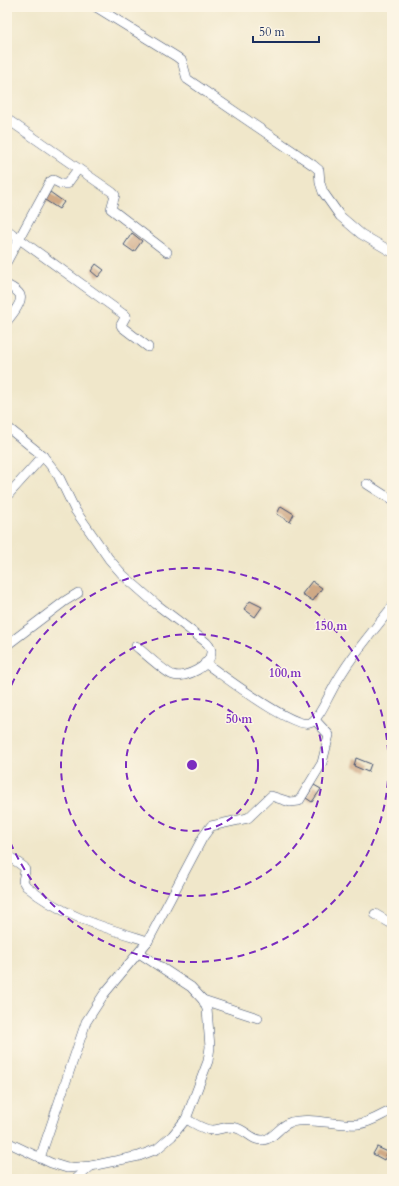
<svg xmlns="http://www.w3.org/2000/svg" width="399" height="1186" viewBox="0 0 399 1186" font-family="Cardo,serif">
	<rect width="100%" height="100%" fill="#fcf5e5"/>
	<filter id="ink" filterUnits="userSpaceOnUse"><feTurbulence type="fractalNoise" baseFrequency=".025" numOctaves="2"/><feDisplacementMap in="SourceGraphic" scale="8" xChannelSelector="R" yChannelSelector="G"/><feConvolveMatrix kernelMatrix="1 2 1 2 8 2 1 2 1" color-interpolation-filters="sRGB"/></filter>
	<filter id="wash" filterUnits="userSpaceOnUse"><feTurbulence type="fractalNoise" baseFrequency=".012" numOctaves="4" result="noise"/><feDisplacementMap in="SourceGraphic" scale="16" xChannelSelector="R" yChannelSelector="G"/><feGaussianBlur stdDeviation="0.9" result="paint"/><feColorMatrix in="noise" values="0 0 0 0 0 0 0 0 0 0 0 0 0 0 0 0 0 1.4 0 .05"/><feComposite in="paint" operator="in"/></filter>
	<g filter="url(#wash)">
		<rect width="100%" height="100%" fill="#f0e7ca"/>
		<g id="blocks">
			<!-- building -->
			<g fill="#cfa986">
				<polygon points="50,192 64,202 59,209 45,200"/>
				<polygon points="132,233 142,241 134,252 124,245"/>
				<polygon points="96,264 104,270 98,277 91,271"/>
				<polygon points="281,506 294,514 290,522 277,514"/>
				<polygon points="312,581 322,588 313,601 302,594"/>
				<polygon points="250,601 262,607 255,617 244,609"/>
				<polygon points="356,758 371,764 368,772 354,766"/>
				<polygon points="314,785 321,789 312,802 306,798"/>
				<polygon points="377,1147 388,1152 384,1160 373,1154"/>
			</g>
		</g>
	</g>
	<g filter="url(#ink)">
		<use href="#blocks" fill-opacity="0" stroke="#3b4b6e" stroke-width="1"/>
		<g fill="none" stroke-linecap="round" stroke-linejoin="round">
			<!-- street casing -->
			<g stroke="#3b4b6e" stroke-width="10">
				<g id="street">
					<polyline points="96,7 177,57 182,61 187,79 313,165 319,170 320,183 323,192 340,216 361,234 392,252"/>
					<polyline points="7,119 112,192 115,195 111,209 167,252"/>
					<polyline points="7,230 123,314 126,316 121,325 122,327 148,347"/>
					<polyline points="7,261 50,182 53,180 61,184 67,184 78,169"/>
					<path d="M7 285C11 287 18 291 20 295 23 302 11 316 7 321"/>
					<path d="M7 427 43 456 58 475 75 510 109 559 123 575 156 604 202 639C206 642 211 646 211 651 212 666 185 679 173 675 166 673 143 652 136 646"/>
					<polyline points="367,484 392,500"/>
					<polyline points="7,496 43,456"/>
					<polyline points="7,645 65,601 78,593"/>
					<path d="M205 663C223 675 292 729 310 723 318 720 326 701 330 694 346 662 370 635 392 607"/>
					<path d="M7 855 24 867 25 871 23 881 26 886C61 916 106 928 148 941"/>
					<polyline points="375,914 392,924"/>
					<polyline points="203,1000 258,1018"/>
					<path d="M186 1119C194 1123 203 1130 212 1130 220 1130 227 1125 236 1128 246 1130 252 1141 263 1140 274 1139 280 1125 291 1122 312 1117 336 1126 358 1124 370 1123 381 1115 392 1110"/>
					<polyline points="7,1142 51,1163 67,1168 91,1166 139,1156 157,1149 172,1136 186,1119 208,1061 210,1047 207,1009 203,1000 191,987 139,953"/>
					<polyline points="40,1158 86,1022 104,994 148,941 203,837 211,826 248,818 271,796 290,802 299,801 322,763 329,735 315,720"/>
					<polyline points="76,1179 91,1166"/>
				</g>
			</g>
			<!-- street -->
			<use href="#street" stroke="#fff" stroke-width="9"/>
		</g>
	</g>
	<!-- distance rings -->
	<g fill="none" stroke="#7b2cbf" stroke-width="2" stroke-dasharray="7 5">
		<circle cx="192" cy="765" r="66"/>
		<circle cx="192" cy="765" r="131"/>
		<path d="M7 696A197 197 0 1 1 7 834"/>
	</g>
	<circle cx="192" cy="765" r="6" fill="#7b2cbf" stroke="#fcf5e5" stroke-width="2"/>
	<g font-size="12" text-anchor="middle" font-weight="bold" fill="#7b2cbf" stroke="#fcf5e5" stroke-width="3" stroke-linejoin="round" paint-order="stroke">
		<text x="331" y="630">150 m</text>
		<text x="285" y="677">100 m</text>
		<text x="239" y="723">50 m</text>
	</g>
	<!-- margin -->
	<rect width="399" height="1186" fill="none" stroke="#fcf5e5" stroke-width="24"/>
	<!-- scale -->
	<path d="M253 36v6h66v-6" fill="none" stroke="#1b2f5e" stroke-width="2"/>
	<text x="259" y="36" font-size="12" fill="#1b2f5e" stroke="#fcf5e5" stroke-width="3" paint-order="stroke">50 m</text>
</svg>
